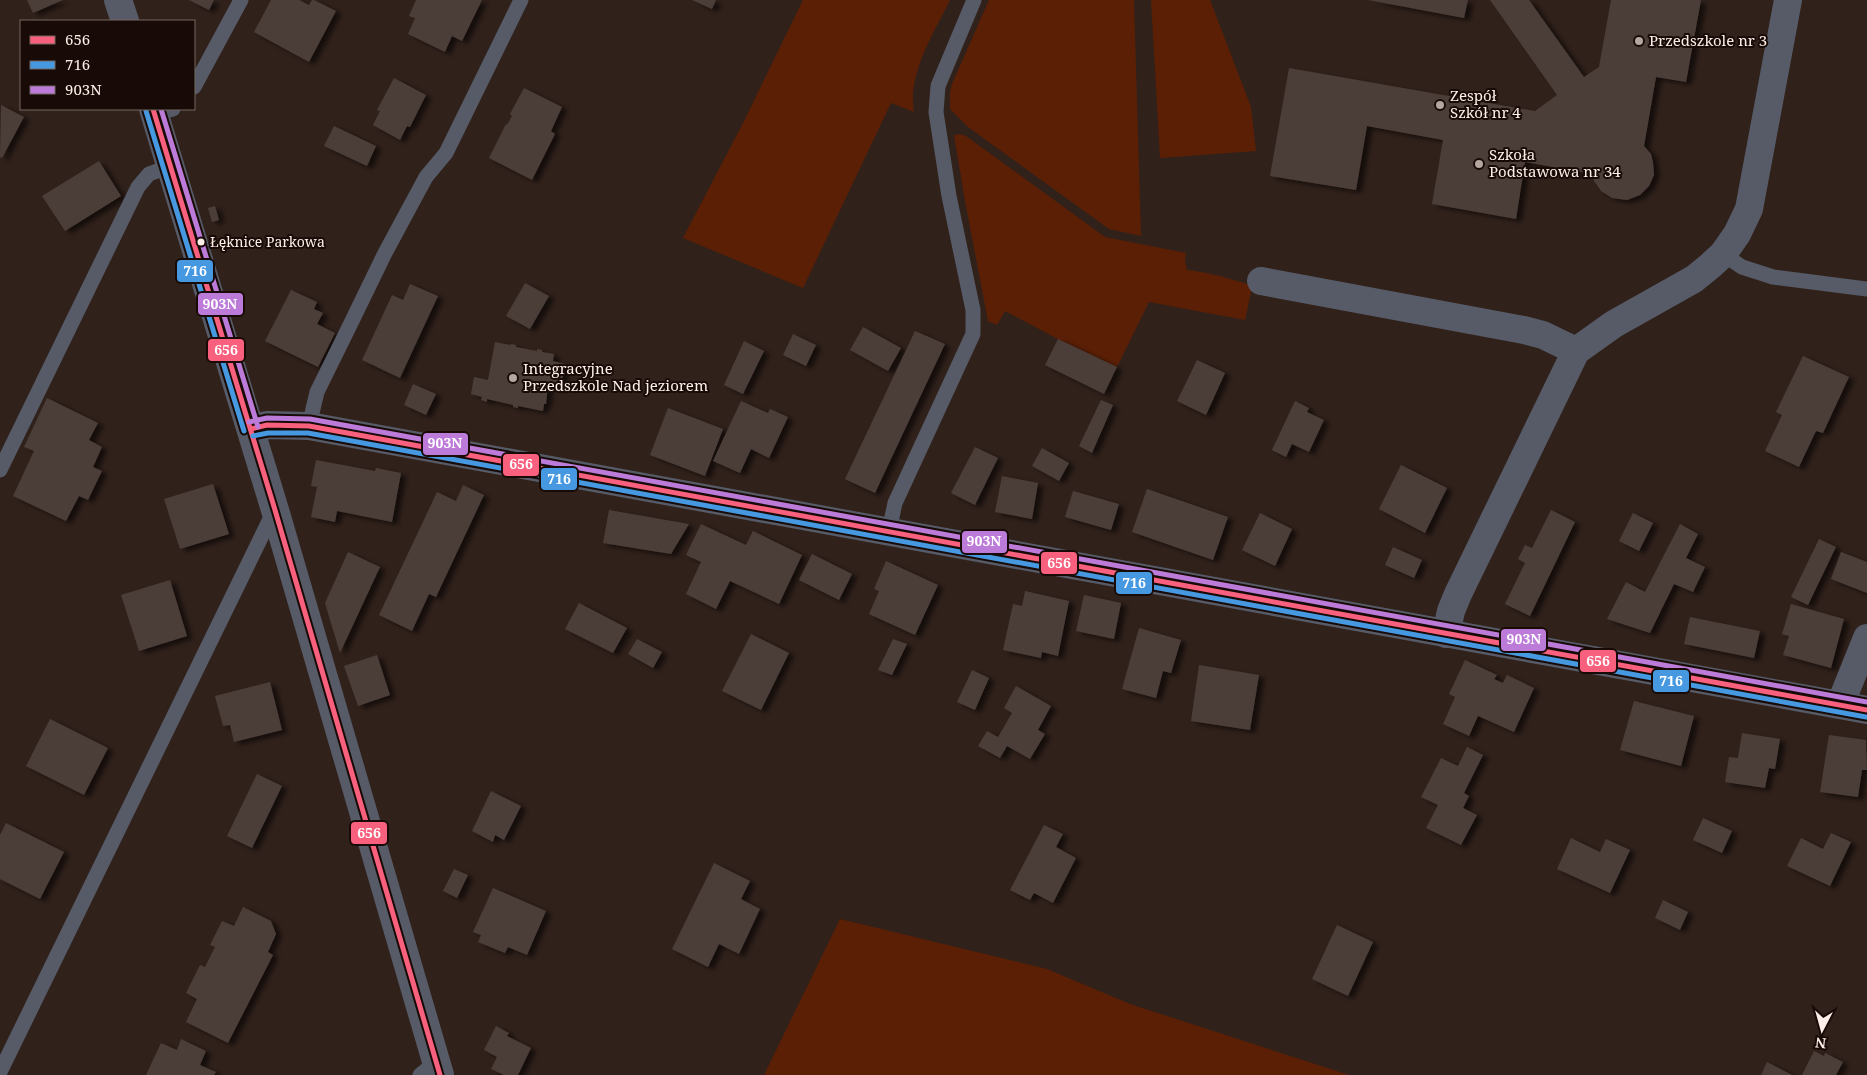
<svg xmlns="http://www.w3.org/2000/svg" width="1867" height="1075" viewBox="0 0 1867 1075" font-family="'Noto Serif',serif">
	<defs>
		<filter id="shadow"><feDropShadow dx="5.5" dy="3" stdDeviation="2.5" flood-color="#0009"/></filter>
	</defs>
	<rect width="100%" height="100%" fill="#31211b"/>
	<!-- green -->
	<g fill="#5b1f05">
		<path d="M803 0H950C934 33 907 74 914 112L891 103 803 288 683 238 743 123Z"/>
		<polygon points="989,0 1134,0 1141,236 1109,229 968,127 950,109 950,92 952,84"/>
		<polygon points="1151,0 1210,0 1251,107 1256,151 1160,158"/>
		<path d="M960 134 966 136 1105 237 1186 253 1185 261 1187 270C1205 272 1216 275 1234 280 1243 283 1242 281 1252 287L1245 320 1149 302 1117 367 1058 339 1005 311 997 325 988 321 965 201 954 135Z"/>
		<polygon points="840,919 1047,969 1130,1004 1349,1075 764,1075"/>
	</g>
	<!-- building -->
	<g fill="#4c3e39" filter="url(#shadow)">
		<polygon points="27,0 63,0 33,13"/>
		<polygon points="189,0 214,0 209,10"/>
		<polygon points="271,0 299,0 309,5 312,0 314,0 336,11 309,62 254,32"/>
		<polygon points="416,0 482,0 462,41 452,36 445,52 408,34 415,18 409,16"/>
		<polygon points="692,0 716,0 712,9"/>
		<polygon points="1368,0 1468,0 1464,18"/>
		<polygon points="1490,0 1529,0 1584,77 1599,67 1611,0 1701,0 1686,82 1656,77 1644,146 1651,154 1653,162 1654,175 1649,186 1640,195 1627,200 1612,198 1601,191 1594,181 1592,174 1525,162 1516,219 1432,204 1443,140 1367,126 1356,190 1270,176 1289,68 1535,111 1557,95"/>
		<polygon points="394,78 426,95 410,127 407,126 400,140 373,125 380,111 377,110"/>
		<polygon points="524,88 562,107 551,131 555,134 532,180 489,158 506,124 507,125 512,116 510,114"/>
		<polygon points="1,105 24,117 2,158 0,157"/>
		<polygon points="334,126 376,146 367,166 324,146"/>
		<polygon points="99,161 121,196 65,231 42,196"/>
		<polygon points="215,206 219,220 212,222 208,208"/>
		<polygon points="525,283 549,296 530,329 506,316"/>
		<polygon points="410,284 438,296 400,378 362,360 392,295 403,300"/>
		<polygon points="291,290 317,302 314,309 323,313 317,324 335,333 318,367 265,341"/>
		<polygon points="863,327 901,348 888,371 850,350"/>
		<polygon points="915,331 945,344 875,493 845,479"/>
		<polygon points="793,334 816,345 806,366 783,355"/>
		<polygon points="1058,339 1117,367 1104,394 1045,365"/>
		<polygon points="744,341 764,351 743,394 724,385"/>
		<polygon points="495,342 510,345 511,344 516,345 516,347 537,351 537,349 542,350 542,352 554,354 553,361 565,364 561,388 548,385 546,404 544,404 543,411 518,406 518,408 513,407 513,405 487,399 487,402 481,400 482,397 471,394 474,377 488,380"/>
		<polygon points="1803,356 1849,377 1823,433 1816,431 1799,467 1765,451 1782,415 1776,412"/>
		<polygon points="1197,360 1225,373 1206,415 1177,401"/>
		<polygon points="413,384 436,394 426,415 404,405"/>
		<polygon points="47,398 98,423 89,440 102,447 93,467 102,471 88,500 79,496 66,521 13,496 34,451 24,447"/>
		<polygon points="1101,400 1113,405 1092,453 1079,446"/>
		<polygon points="741,401 768,413 770,409 788,417 769,458 751,449 740,473 713,461"/>
		<polygon points="1295,401 1309,408 1307,412 1324,420 1309,452 1292,444 1286,457 1272,450"/>
		<polygon points="668,408 723,429 705,476 650,455"/>
		<polygon points="975,447 998,458 975,505 951,493"/>
		<polygon points="1042,448 1069,463 1059,481 1032,466"/>
		<polygon points="316,460 375,471 376,468 401,473 392,522 337,511 335,522 311,517 317,487 311,486"/>
		<polygon points="1401,465 1447,488 1425,533 1379,509"/>
		<polygon points="1002,476 1038,483 1032,519 995,512"/>
		<polygon points="213,484 229,534 180,549 164,499"/>
		<polygon points="463,485 484,495 436,597 429,594 412,631 379,615 437,492 456,501"/>
		<polygon points="1147,489 1228,517 1213,560 1132,532"/>
		<polygon points="1073,491 1119,504 1111,530 1065,517"/>
		<polygon points="609,510 689,524 671,554 603,543"/>
		<polygon points="1551,510 1575,522 1530,616 1505,604 1525,563 1518,559 1525,545 1532,548"/>
		<polygon points="1260,513 1292,529 1275,566 1242,550"/>
		<polygon points="1633,513 1653,523 1639,551 1619,541"/>
		<polygon points="701,524 746,545 753,531 802,555 779,604 730,581 716,609 686,594 701,562 686,555"/>
		<polygon points="1680,524 1698,534 1686,558 1705,567 1693,592 1674,584 1650,633 1607,619 1626,582 1645,592"/>
		<polygon points="1819,539 1836,547 1808,605 1791,597"/>
		<polygon points="1393,547 1422,560 1414,578 1385,565"/>
		<polygon points="348,552 380,567 340,653 325,603"/>
		<polygon points="1841,552 1867,562 1867,593 1831,579"/>
		<polygon points="812,554 852,574 839,600 799,580"/>
		<polygon points="886,561 938,585 915,635 869,614 879,591 874,589"/>
		<polygon points="170,580 187,636 139,651 121,595"/>
		<polygon points="1025,591 1069,601 1058,656 1042,652 1041,658 1003,650 1013,604 1022,606"/>
		<polygon points="1084,595 1121,603 1114,639 1076,631"/>
		<polygon points="579,603 627,628 613,653 565,629"/>
		<polygon points="1791,604 1844,619 1831,668 1783,655 1789,636 1782,634"/>
		<polygon points="1690,617 1760,631 1754,658 1684,644"/>
		<polygon points="1139,628 1181,640 1171,673 1163,671 1156,698 1122,689"/>
		<polygon points="751,634 789,653 761,710 722,691"/>
		<polygon points="637,639 662,652 653,668 628,654"/>
		<polygon points="893,639 907,644 892,675 878,670"/>
		<polygon points="377,655 390,695 358,706 344,666"/>
		<polygon points="1465,660 1497,675 1494,679 1503,683 1507,675 1534,688 1514,732 1478,716 1469,736 1443,724 1455,697 1449,694"/>
		<polygon points="1199,665 1259,675 1250,730 1191,721"/>
		<polygon points="972,670 989,678 975,710 957,702"/>
		<polygon points="270,682 282,730 234,742 230,725 223,726 215,696"/>
		<polygon points="1016,686 1051,706 1038,730 1045,734 1030,759 1007,746 1000,758 978,746 987,731 998,737 1012,713 1004,708"/>
		<polygon points="1634,701 1694,716 1681,766 1620,750"/>
		<polygon points="50,719 108,748 84,795 26,766"/>
		<polygon points="1742,733 1780,739 1775,769 1769,768 1765,788 1725,782 1729,757 1738,758"/>
		<polygon points="1829,735 1866,740 1867,770 1862,770 1858,797 1820,792"/>
		<polygon points="1467,747 1483,755 1464,793 1469,796 1463,808 1477,815 1461,845 1426,828 1438,805 1421,797 1441,758 1458,766"/>
		<polygon points="257,774 282,786 252,848 227,836"/>
		<polygon points="491,791 521,806 504,840 495,835 493,842 472,831"/>
		<polygon points="1703,818 1732,831 1722,853 1693,840"/>
		<polygon points="6,823 64,852 40,899 0,879 0,835"/>
		<polygon points="1044,825 1063,834 1056,847 1076,858 1053,903 1034,893 1030,900 1010,890"/>
		<polygon points="1831,833 1851,842 1830,886 1787,866 1801,838 1823,849"/>
		<polygon points="1571,838 1600,852 1606,839 1630,850 1610,893 1557,869"/>
		<polygon points="714,863 750,881 741,899 760,909 739,954 719,944 708,967 672,949"/>
		<polygon points="454,869 468,875 457,898 443,891"/>
		<polygon points="493,888 546,911 527,955 508,947 505,953 478,942 481,935 473,932"/>
		<polygon points="1663,900 1688,912 1680,930 1655,918"/>
		<polygon points="243,907 271,921 276,934 268,952 273,955 228,1043 186,1022 197,999 186,993 200,965 205,967 215,947 210,945 222,921 234,926"/>
		<polygon points="1337,925 1373,942 1348,996 1312,979"/>
		<polygon points="496,1026 509,1033 507,1036 531,1048 518,1075 504,1075 491,1069 497,1057 484,1050"/>
		<polygon points="181,1039 206,1051 200,1065 216,1072 214,1075 146,1075 161,1043 177,1050"/>
		<polygon points="1814,1051 1824,1056 1825,1053 1843,1062 1836,1075 1802,1075"/>
		<polygon points="1767,1062 1792,1075 1761,1075"/>
	</g>
	<g fill="none" stroke-linecap="round" stroke-linejoin="round">
		<!-- lane -->
		<g stroke="#565b67" stroke-width="15">
			<polyline points="194,87 241,0"/>
			<polyline points="154,114 173,109"/>
			<polyline points="1723,254 1742,267 1773,277 1867,289"/>
			<polyline points="309,426 317,392 351,323 385,253 426,177 446,153 521,0"/>
			<polyline points="0,470 138,187 149,174 171,166"/>
			<polyline points="889,531 895,503 973,334 973,310 949,196 936,112 938,86 974,0"/>
			<polyline points="0,1072 274,511"/>
			<polyline points="420,1075 436,1062"/>
		</g>
		<!-- street -->
		<g stroke="#565b67" stroke-width="28">
			<polyline points="118,0 125,21"/>
			<polyline points="153,109 275,510 440,1075"/>
			<polyline points="1261,281 1524,330 1543,335 1576,351"/>
			<polyline points="251,429 267,425 309,426 1867,710"/>
			<polyline points="1446,634 1451,611 1458,594 1576,351 1614,324 1694,279 1710,266 1723,254 1737,234 1749,209 1788,0"/>
			<polyline points="1840,705 1867,638"/>
		</g>
		<!-- bus-1 casing -->
		<g stroke="#180b07" stroke-width="9">
			<g id="bus-1">
				<polyline points="153,109 275,510 440,1075"/>
				<polyline points="251,429 267,425 309,426 1867,710"/>
			</g>
		</g>
		<!-- bus-2 casing -->
		<g stroke="#180b07" stroke-width="9">
			<g id="bus-2">
				<polyline points="146,111 244,431"/>
				<polyline points="253,436 268,433 308,433 1866,717"/>
			</g>
		</g>
		<!-- bus-3 casing -->
		<g stroke="#180b07" stroke-width="9">
			<g id="bus-3">
				<polyline points="161,109 258,427"/>
				<polyline points="249,422 267,418 310,419 1867,702"/>
			</g>
		</g>
		<!-- bus-1 -->
		<use href="#bus-1" stroke="#f8607d" stroke-width="5"/>
		<!-- bus-2 -->
		<use href="#bus-2" stroke="#4699e1" stroke-width="5"/>
		<!-- bus-3 -->
		<use href="#bus-3" stroke="#bd7bd9" stroke-width="5"/>
	</g>
	<!-- markers -->
	<g fill="#b6a6a0" stroke="#180b07" stroke-width="2">
		<circle cx="1639" cy="41" r="5"/>
		<circle cx="1440" cy="105" r="5"/>
		<circle cx="1479" cy="164" r="5"/>
		<circle cx="513" cy="378" r="5"/>
	</g>
	<circle fill="#feeee8" stroke="#180b07" stroke-width="2" cx="201" cy="242" r="4.5"/>
	<g text-anchor="middle" stroke-width="4" stroke-linejoin="round" paint-order="stroke">
		<!-- bus labels -->
		<g font-size="14" fill="#feeee8" stroke="#180b07" text-anchor="start">
			<text x="210" y="247">Łęknice Parkowa</text>
		</g>
		<!-- poi labels -->
		<g font-size="15" fill="#feeee8" stroke="#180b07" text-anchor="start">
			<text x="1649" y="46">Przedszkole nr 3</text>
			<text x="1450" y="101">Zespół<tspan x="1450" dy="17">Szkół nr 4</tspan></text>
			<text x="1489" y="160">Szkoła<tspan x="1489" dy="17">Podstawowa nr 34</tspan></text>
			<text x="523" y="374">Integracyjne<tspan x="523" dy="17">Przedszkole Nad jeziorem</tspan></text>
		</g>
	</g>
	<g stroke="#180b07" stroke-width="2">
		<rect x="176" y="259" width="38" height="24" rx="5" fill="#4699e1"/>
		<rect x="197" y="292" width="47" height="24" rx="5" fill="#bd7bd9"/>
		<rect x="207" y="338" width="38" height="24" rx="5" fill="#f8607d"/>
		<rect x="422" y="432" width="47" height="24" rx="5" fill="#bd7bd9"/>
		<rect x="502" y="453" width="38" height="24" rx="5" fill="#f8607d"/>
		<rect x="540" y="467" width="38" height="24" rx="5" fill="#4699e1"/>
		<rect x="961" y="530" width="47" height="24" rx="5" fill="#bd7bd9"/>
		<rect x="1040" y="551" width="38" height="24" rx="5" fill="#f8607d"/>
		<rect x="1115" y="571" width="38" height="24" rx="5" fill="#4699e1"/>
		<rect x="1500" y="628" width="47" height="24" rx="5" fill="#bd7bd9"/>
		<rect x="1579" y="649" width="38" height="24" rx="5" fill="#f8607d"/>
		<rect x="1652" y="669" width="38" height="24" rx="5" fill="#4699e1"/>
		<rect x="350" y="821" width="38" height="24" rx="5" fill="#f8607d"/>
	</g>
	<g font-size="14" text-anchor="middle" font-weight="bold" fill="#fff">
		<text x="195" y="276">716</text>
		<text x="220" y="309">903N</text>
		<text x="226" y="355">656</text>
		<text x="445" y="448">903N</text>
		<text x="521" y="469">656</text>
		<text x="559" y="484">716</text>
		<text x="984" y="546">903N</text>
		<text x="1059" y="568">656</text>
		<text x="1134" y="588">716</text>
		<text x="1524" y="644">903N</text>
		<text x="1598" y="666">656</text>
		<text x="1671" y="686">716</text>
		<text x="369" y="838">656</text>
	</g>
	<!-- legend -->
	<rect x="20" y="20" width="175" height="90" fill="#180b07" stroke="#746661"/>
	<rect x="30" y="36" width="25" height="8" fill="#f8607d" stroke="#746661"/>
	<text x="65" y="45" font-size="15" fill="#feeee8">656</text>
	<rect x="30" y="61" width="25" height="8" fill="#4699e1" stroke="#746661"/>
	<text x="65" y="70" font-size="15" fill="#feeee8">716</text>
	<rect x="30" y="86" width="25" height="8" fill="#bd7bd9" stroke="#746661"/>
	<text x="65" y="95" font-size="15" fill="#feeee8">903N</text>
	<!-- north arrow -->
	<g transform="translate(1822 1030) rotate(186)" stroke="#180b07" stroke-width="4" paint-order="stroke">
	<path d="M0-4L9 19L0 12L-9 19Z" fill="#feeee8"/>
	<text y="-8" font-size="14" font-weight="bold" text-anchor="middle" fill="#feeee8">N</text>
	</g>
</svg>
